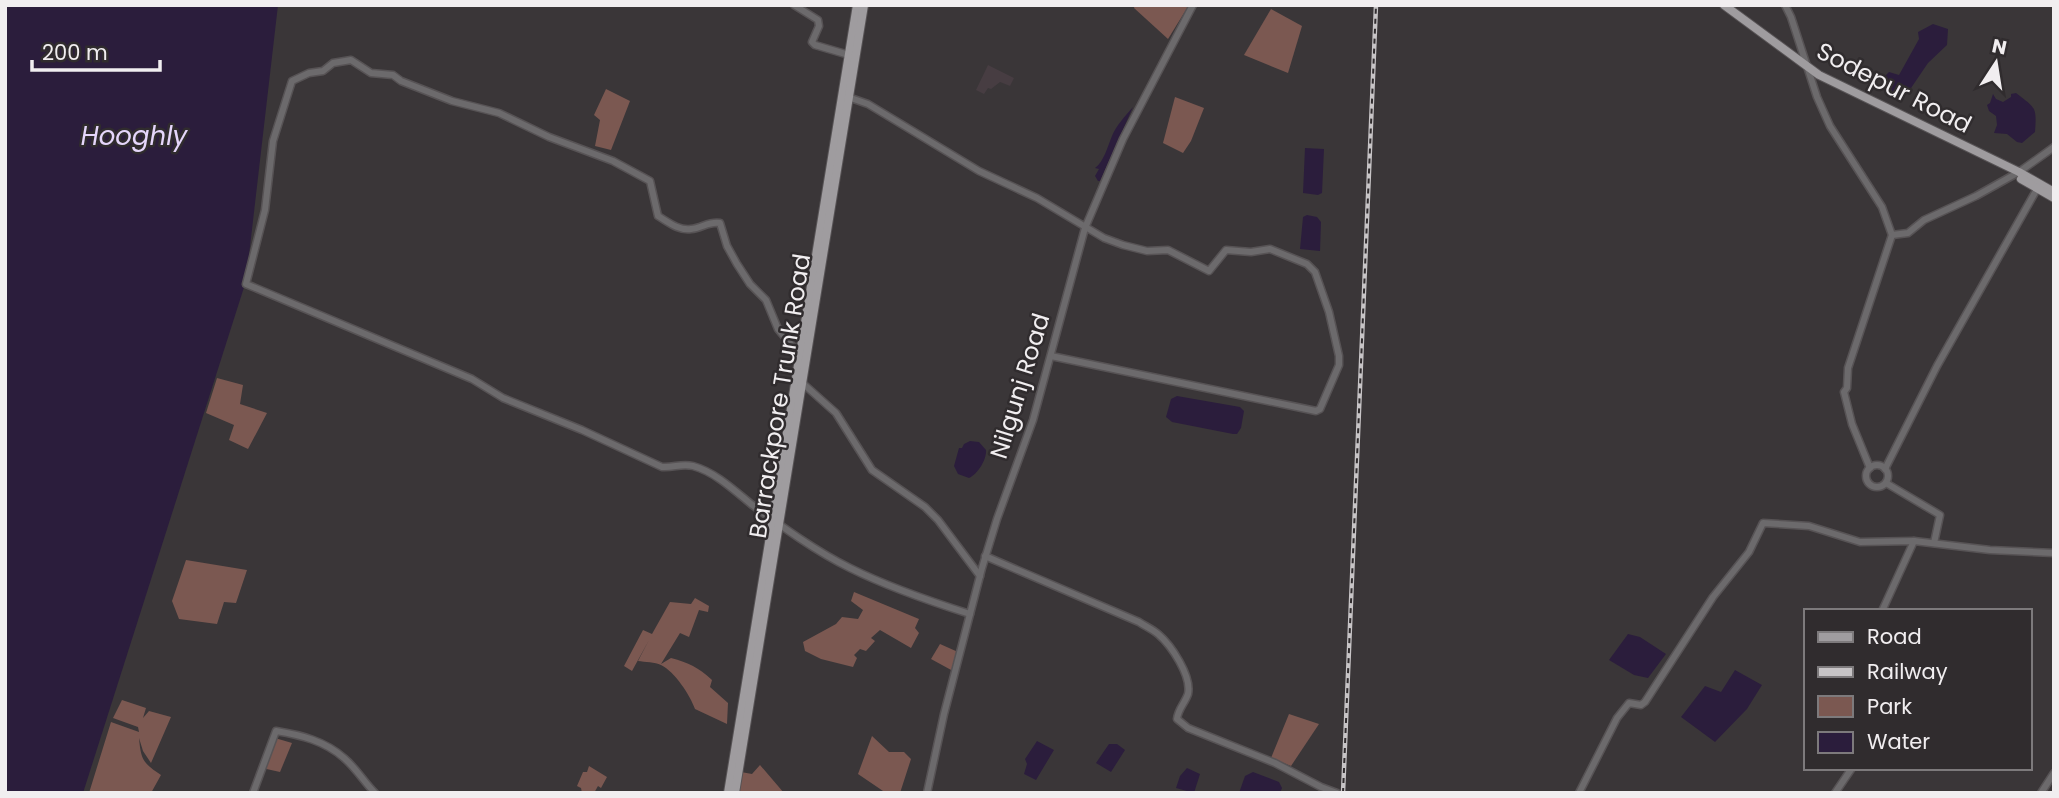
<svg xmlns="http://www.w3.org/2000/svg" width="2059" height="798" viewBox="0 0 2059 798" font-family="Poppins,sans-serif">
	<rect width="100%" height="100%" fill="#3a3638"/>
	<!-- built -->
	<polygon fill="#473d42" points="988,65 1014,78 1010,86 1000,82 991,89 988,88 984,94 976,90"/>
	<!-- green -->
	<g fill="#7b5851">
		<polygon points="1135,5 1189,5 1168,39 1134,8"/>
		<polygon points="1271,9 1302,26 1288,73 1244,55"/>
		<polygon points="606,89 630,101 611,150 595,146 600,120 594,115"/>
		<polygon points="1175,97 1204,108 1191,141 1183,153 1163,143"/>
		<polygon points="217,378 243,385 240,404 267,413 248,449 229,440 234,425 206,413"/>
		<polygon points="186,560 247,570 236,603 224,602 217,624 179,619 172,601"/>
		<polygon points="854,592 919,619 915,628 919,633 911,648 880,630 871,638 875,641 866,651 860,649 854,655 857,658 853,667 821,659 805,651 803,642 836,624 842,617 858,619 863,610 851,601"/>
		<path d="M695 598 709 606 708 612 699 610 689 637 680 633 661 664 671 658C689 663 698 667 712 680L710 687 728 703 727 724 695 709C690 695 675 672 661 665 655 662 645 662 638 661L649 640 632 671 624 666 643 630 652 634 670 602 691 604Z"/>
		<polygon points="940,644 958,652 953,671 931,659"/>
		<path d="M122 700 146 708 143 718 149 711 171 717 151 763 143 751 139 738C141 760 143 763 161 775L151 793H89L111 722 139 732 138 727 113 718Z"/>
		<polygon points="1289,714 1319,724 1291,766 1271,758"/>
		<polygon points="872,736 889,752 904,752 911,759 900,793 886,793 858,774"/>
		<polygon points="275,738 292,743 280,772 262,768"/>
		<polygon points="760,765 784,793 738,793 741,772 752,774"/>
		<polygon points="589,766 607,777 601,788 598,786 594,793 582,793 581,788 577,786 583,772 587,772"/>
	</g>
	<!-- water -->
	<g fill="#2b1d3c">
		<polygon points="5,5 278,5 246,281 83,793 5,793"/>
		<polygon points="1933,24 1948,29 1947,45 1928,63 1909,91 1893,93 1885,76 1889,72 1899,75 1919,39 1918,32"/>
		<path d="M2016 93C2035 108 2037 106 2035 132L2022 143 2017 142 2007 134 1994 133 1997 125 1996 116 1989 111 1987 105 1990 103 1993 94 1996 99 2003 102 2011 97V94Z"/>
		<path d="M1133 107 1100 181H1098L1095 176 1099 169 1095 168C1104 162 1108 145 1112 136 1116 126 1125 116 1133 107Z"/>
		<polygon points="1305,148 1324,149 1322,193 1318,195 1303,193"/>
		<polygon points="1307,215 1317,217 1321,222 1320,251 1300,249 1303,217"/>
		<polygon points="1177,396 1240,407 1244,411 1241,428 1237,434 1233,434 1172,422 1166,417 1171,399"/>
		<path d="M970 441 979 442 986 450C987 459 978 474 969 478L958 474 954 466 959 448H962L964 444Z"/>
		<polygon points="1628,634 1640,637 1666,654 1648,678 1634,675 1609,660"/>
		<polygon points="1735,670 1762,685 1747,709 1715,742 1681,717 1705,686 1721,692"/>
		<polygon points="1037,741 1054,750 1036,780 1024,774 1027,764 1025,759"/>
		<polygon points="1109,744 1117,744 1125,750 1111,772 1096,763"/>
		<polygon points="1187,768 1200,774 1194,793 1176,788 1180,776"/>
		<polygon points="1253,772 1279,782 1282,788 1280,793 1239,793 1245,776"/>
	</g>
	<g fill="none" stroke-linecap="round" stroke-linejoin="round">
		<!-- minor casing -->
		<g stroke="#575355" stroke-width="9">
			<g id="minor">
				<polyline points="794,5 818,20 819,26 812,42 815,45 849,55"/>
				<polyline points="1785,5 1791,17 1817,97 1830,126 1882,207 1892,235 1848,368 1847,388 1844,392 1852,424 1870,468"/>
				<polyline points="848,97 868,104 979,171 1037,198 1104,238 1123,245 1147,251 1168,250 1209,271 1226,250 1251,252 1270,249 1307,264 1315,272 1329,312 1339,356 1339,365 1320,409 1316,411 1051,356"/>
				<polyline points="1892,235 1908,233 1924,220 1976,196 2019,172 2054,147"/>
				<path d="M800 355 778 329 766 300 750 284 737 264 727 246 720 223C709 221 702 228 691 229 679 231 668 222 658 216L650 181 613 161 549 137 499 113 452 101 401 81 393 75 371 73 351 60 333 63 323 71 309 73 292 81 273 141 265 210 246 284 472 379 503 398 582 430 662 467C674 468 681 463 693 466 715 472 734 490 751 504 781 526 817 552 850 568 888 587 929 601 970 614"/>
				<polyline points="799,380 836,413 872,470 925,507 938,520 980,576"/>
				<circle cx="1877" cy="476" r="11"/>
				<polyline points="1885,469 1937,366 2037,189"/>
				<polyline points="1886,483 1940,515 1934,543"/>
				<path d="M985 556 1139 622C1145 626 1152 629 1158 634 1171 645 1192 676 1188 694 1185 703 1178 709 1177 719L1188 728 1275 763 1321 787 1337 793"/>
				<polyline points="1882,611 1914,541"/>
				<path d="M253 793 276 731C301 735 325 741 344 758 356 768 364 782 375 793"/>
				<polyline points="927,793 944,714 982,568 997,519 1033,420 1085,228 1123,139 1193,5"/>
				<polyline points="1579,793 1617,718 1629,703 1641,705 1645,702 1713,597 1749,552 1763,523 1809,526 1860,542 1914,541 1990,550 2054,553"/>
				<polyline points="1835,793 1852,768"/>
				<polyline points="2041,793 2054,773"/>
			</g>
		</g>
		<!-- major casing -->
		<g stroke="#575355" stroke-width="10">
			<g id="major">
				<polyline points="1724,5 1819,75 2019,172 2054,192"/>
				<polyline points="2021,179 2054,198"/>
				<polyline points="728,793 857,5"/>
				<polyline points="735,793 864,5"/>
			</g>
		</g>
		<!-- minor -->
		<use href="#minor" stroke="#6c6a6c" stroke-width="6"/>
		<!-- major -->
		<use href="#major" stroke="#9f9c9f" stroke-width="8"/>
		<!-- rail casing -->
		<g stroke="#c7c4c6" stroke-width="4.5">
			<polyline id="rail" points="1343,793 1376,5"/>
		</g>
		<!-- rail -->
		<use href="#rail" stroke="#302c2e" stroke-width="2" stroke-dasharray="5" stroke-linecap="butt"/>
	</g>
	<g text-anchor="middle" stroke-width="5" stroke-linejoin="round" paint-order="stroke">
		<!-- street labels -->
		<g font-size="24" fill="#f1eef0" stroke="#302c2e">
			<text transform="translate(1894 88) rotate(27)" y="8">Sodepur Road</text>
			<text transform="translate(1020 386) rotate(-73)" y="8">Nilgunj Road</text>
			<text transform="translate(780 396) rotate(-81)" y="8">Barrackpore Trunk Road</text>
		</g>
		<!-- water labels -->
		<g font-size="26" font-style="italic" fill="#e5d6fb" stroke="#302c2e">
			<text x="134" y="145">Hooghly</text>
		</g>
	</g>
	<!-- border -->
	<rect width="2059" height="798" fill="none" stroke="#f1eef0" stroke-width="14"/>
	<!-- legend -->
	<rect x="1804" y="609" width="228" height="161" fill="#302c2e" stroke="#7d7a7c" stroke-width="2"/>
	<rect x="1818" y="632" width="35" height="10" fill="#9f9c9f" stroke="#7d7a7c" stroke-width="2"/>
	<text x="1867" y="644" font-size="21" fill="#f1eef0">Road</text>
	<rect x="1818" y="667" width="35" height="10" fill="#c7c4c6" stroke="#7d7a7c" stroke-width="2"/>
	<text x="1867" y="679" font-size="21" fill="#f1eef0">Railway</text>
	<rect x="1818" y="696" width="35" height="21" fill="#7b5851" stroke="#7d7a7c" stroke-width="2"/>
	<text x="1867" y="714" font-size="21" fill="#f1eef0">Park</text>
	<rect x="1818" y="732" width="35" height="21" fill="#2b1d3c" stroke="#7d7a7c" stroke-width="2"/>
	<text x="1867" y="749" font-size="21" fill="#f1eef0">Water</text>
	<!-- north arrow -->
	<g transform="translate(1996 63) rotate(12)" stroke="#302c2e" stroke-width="5" paint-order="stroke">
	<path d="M0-5L12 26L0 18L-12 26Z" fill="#f1eef0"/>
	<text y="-10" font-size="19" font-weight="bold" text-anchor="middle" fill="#f1eef0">N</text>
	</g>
	<!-- scale -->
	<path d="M32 60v10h128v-10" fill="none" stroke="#f1eef0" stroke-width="3.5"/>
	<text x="42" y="60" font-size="21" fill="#f1eef0" stroke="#302c2e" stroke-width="5" paint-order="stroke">200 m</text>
</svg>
